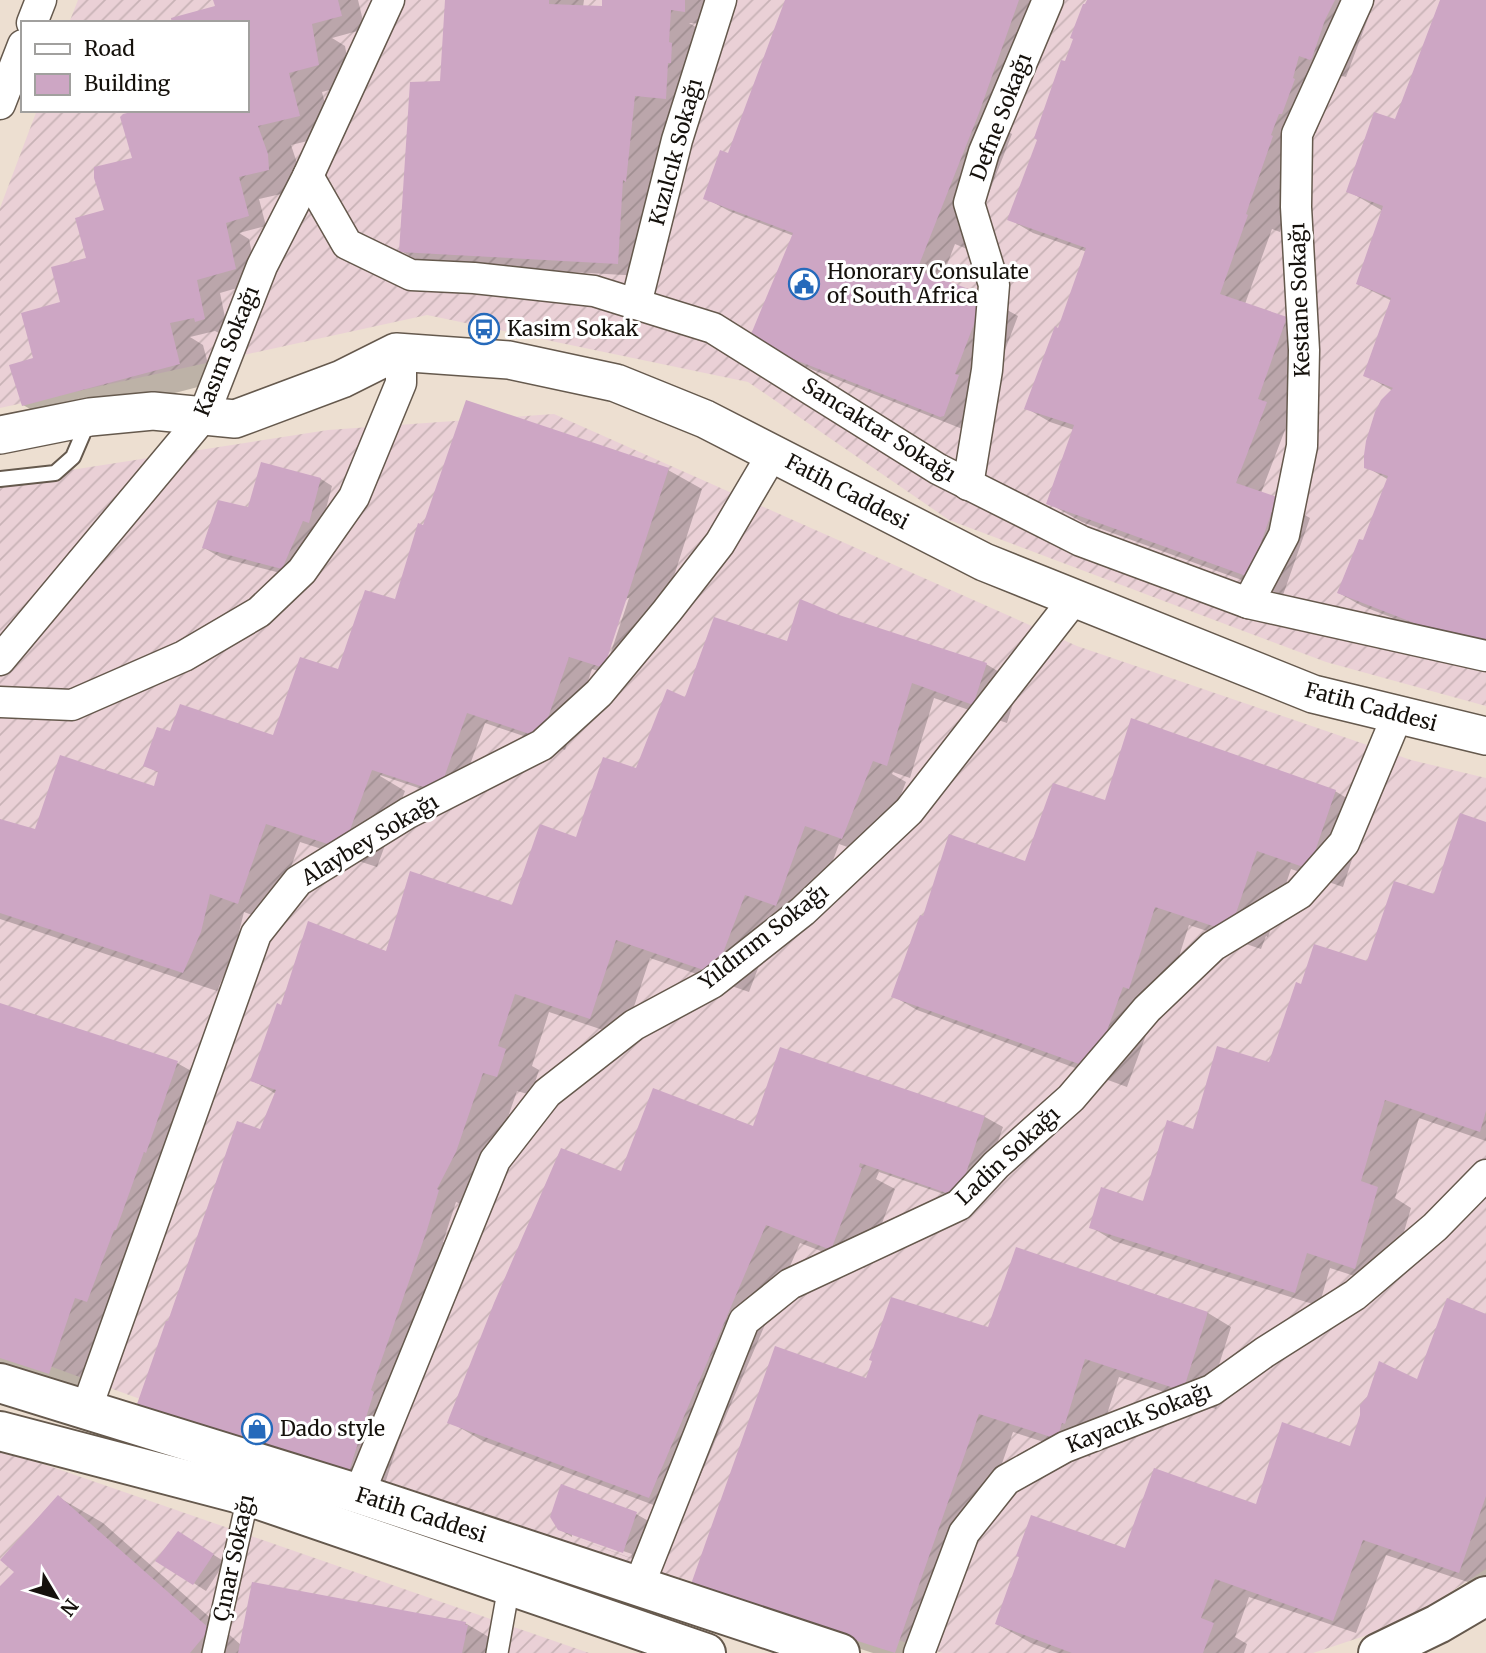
<svg xmlns="http://www.w3.org/2000/svg" width="1486" height="1653" viewBox="0 0 1486 1653" font-family="Merriweather,serif">
	<defs>
		<pattern id="industrial-furrows" width="10" height="10" patternUnits="userSpaceOnUse" patternTransform="scale(1.75)"><rect width="10" height="10" fill="#ead0d6"/><path d="M-1 1l2-2M0 10L10 0M9 11l2-2" fill="none" stroke="#c8b2b6"/></pattern>
	</defs>
	<rect width="100%" height="100%" fill="#eddfd1"/>
	<!-- industrial -->
	<g fill="url(#industrial-furrows)">
		<polygon points="78,0 1486,0 1486,706 1326,662 949,520 748,382 427,315 0,408 0,208 37,110 247,110 247,23 69,23"/>
		<polygon points="554,414 1077,646 1411,760 1486,778 1486,1569 1401,1624 1313,1653 943,1653 456,1514 0,1348 0,481 328,430"/>
		<polygon points="0,1449 589,1653 0,1653"/>
	</g>
	<!-- shadow -->
	<g fill="#0003">
		<polygon points="215,0 358,0 365,29 332,38 345,46 352,84 322,92 333,135 291,145 301,175 303,189 259,199 266,226 239,233 249,239 258,282 220,293 228,332 221,334 215,331 190,337 203,345 213,383 57,424 23,405 36,360 62,303 91,259 109,211 134,159 247,110 247,23 220,7"/>
		<polygon points="447,0 584,0 583,7 603,8 604,0 709,0 708,24 689,23 704,32 699,117 668,115 659,200 646,199 642,276 424,264 401,251 442,83"/>
		<polygon points="787,0 1060,0 1002,128 1012,134 967,249 955,244 941,280 984,297 1018,316 989,392 965,430 813,370 775,352 794,236 729,211 705,198 740,159"/>
		<polygon points="1089,0 1375,0 1346,77 1333,74 1328,100 1316,133 1313,132 1280,232 1272,229 1245,304 1286,318 1320,338 1261,493 1276,499 1310,518 1283,595 1082,522 1048,503 1074,430 1050,422 1026,408 1066,332 1087,252 1033,233 1009,219"/>
		<polygon points="1442,0 1486,0 1486,654 1362,606 1339,593 1364,542 1389,480 1366,467 1393,391 1365,375 1392,301 1358,284 1383,211 1348,191 1397,121"/>
		<polygon points="262,464 321,479 332,486 321,528 313,527 320,531 300,578 222,558 204,548 256,511"/>
		<polygon points="668,470 702,489 663,610 604,673 629,598 625,598 601,672 592,669 565,750 485,723 457,801 380,775 380,776 405,791 377,867 300,842 271,922 244,912 234,952 217,991 0,919 0,821 36,831 162,791 159,773 145,765 171,733 282,741 349,675 396,601 432,530"/>
		<polygon points="839,616 986,664 1019,684 1007,723 934,698 910,778 893,772 892,774 906,782 876,857 839,844 810,924 779,913 749,992 650,958 624,1037 549,1012 532,1066 539,1070 531,1095 517,1091 489,1172 471,1208 456,1202 443,1242 460,1251 381,1496 171,1425 169,1323 262,1132 276,1094 252,1080 282,1007 387,953 513,907 637,771 686,698 796,646"/>
		<polygon points="1335,791 1368,811 1343,887 1291,869 1268,937 1266,936 1261,949 1189,925 1163,1007 1157,1005 1127,1087 917,1010 893,996 932,921 1026,863 1106,802"/>
		<polygon points="1486,824 1486,1141 1419,1118 1395,1198 1411,1208 1388,1287 1330,1268 1319,1306 1114,1241 1091,1227 1152,1205 1195,1131 1270,1065 1302,986 1368,963 1443,899"/>
		<polygon points="0,1004 177,1063 211,1082 83,1392 0,1364"/>
		<polygon points="781,1049 985,1117 1003,1127 976,1205 879,1172 876,1179 895,1189 865,1268 800,1243 683,1516 483,1441 450,1422 622,1173 761,1132"/>
		<polygon points="1017,1249 1208,1313 1231,1327 1219,1365 1229,1372 1216,1409 1119,1377 1098,1442 1096,1441 1090,1457 1013,1432 936,1653 873,1653 725,1605 867,1380 989,1329"/>
		<polygon points="1486,1314 1486,1588 1386,1555 1356,1633 1249,1597 1235,1637 1247,1644 1244,1653 1058,1653 1031,1643 997,1624 1126,1550 1257,1506 1351,1448"/>
		<polygon points="58,1497 103,1523 241,1645 465,1623 499,1643 499,1653 0,1653 0,1589 14,1574"/>
		<polygon points="636,1514 654,1524 641,1562 575,1538 631,1558 632,1554 572,1534 572,1537 559,1529"/>
		<polygon points="190,1540 225,1562 206,1591 158,1560"/>
	</g>
	<!-- building -->
	<g fill="#cda6c4">
		<polygon points="213,0 338,0 342,16 312,24 319,65 289,73 300,116 258,126 268,154 269,170 239,177 249,216 226,223 236,269 197,280 205,319 195,322 194,318 170,323 180,364 22,406 9,365 33,358 21,313 60,302 51,267 86,258 75,218 104,210 94,178 94,167 132,158 120,117 123,114 139,110 247,110 247,23 172,23 171,18 215,6"/>
		<polygon points="445,0 549,0 549,4 602,6 602,0 685,0 685,12 671,10 669,42 672,43 671,63 668,63 666,99 635,96 626,182 623,180 618,264 399,252 410,82 440,81"/>
		<polygon points="785,0 1019,0 979,113 917,270 985,295 955,374 959,375 944,416 940,417 783,355 783,353 749,339 793,233 703,199 720,150 728,153"/>
		<polygon points="1087,0 1335,0 1325,20 1312,58 1310,60 1299,56 1293,78 1295,79 1282,114 1279,114 1271,135 1273,136 1246,214 1248,215 1220,294 1287,317 1258,399 1267,402 1236,483 1277,497 1249,577 1046,504 1074,425 1024,409 1055,326 1058,328 1086,248 1007,220 1037,140 1034,138 1061,60 1065,61 1073,39 1070,38 1083,4 1085,4"/>
		<polygon points="1440,0 1486,0 1486,651 1337,593 1359,539 1363,540 1388,476 1364,468 1364,455 1366,441 1375,412 1381,400 1393,388 1363,376 1391,298 1356,284 1383,206 1346,192 1374,112 1395,119"/>
		<polygon points="466,400 669,468 604,668 569,657 541,738 467,713 439,792 372,770 343,849 266,824 238,904 210,894 201,932 183,973 0,913 0,819 35,829 60,755 154,786 158,772 143,766 157,727 170,731 180,704 273,735 300,657 338,669 365,590 395,599 418,523 423,525"/>
		<polygon points="261,462 321,478 309,523 303,521 282,569 202,548 218,500 248,507"/>
		<polygon points="800,599 839,615 987,663 973,705 912,683 887,766 873,761 842,839 805,826 776,906 745,895 715,974 616,940 590,1019 515,994 498,1046 506,1049 497,1077 483,1073 456,1152 437,1189 439,1190 427,1230 371,1390 374,1392 347,1478 136,1407 166,1321 168,1321 237,1121 260,1129 276,1090 250,1081 277,1003 281,1005 308,921 386,951 410,871 512,905 540,824 576,837 603,757 636,768 667,689 685,697 714,617 787,641"/>
		<polygon points="1131,718 1336,790 1309,869 1257,851 1234,919 1228,931 1155,907 1129,989 1123,987 1093,1069 891,997 920,915 923,916 949,834 1025,861 1053,783 1105,800"/>
		<polygon points="1460,813 1486,822 1486,1111 1480,1132 1385,1100 1361,1181 1378,1187 1355,1269 1307,1253 1295,1293 1089,1228 1101,1187 1143,1201 1167,1120 1193,1129 1217,1046 1269,1062 1296,982 1301,984 1314,944 1367,961 1394,881 1434,894"/>
		<polygon points="0,1003 178,1061 146,1153 144,1152 116,1230 114,1230 87,1302 75,1298 49,1374 0,1358"/>
		<polygon points="780,1047 985,1116 958,1197 860,1163 859,1167 862,1168 831,1250 766,1225 649,1498 447,1423 494,1303 561,1148 621,1171 653,1088 753,1126"/>
		<polygon points="1016,1247 1208,1312 1183,1391 1085,1359 1065,1424 1062,1423 1057,1439 979,1414 895,1653 690,1587 775,1346 866,1378 872,1361 869,1360 891,1297 988,1327"/>
		<polygon points="1447,1298 1486,1314 1486,1496 1459,1573 1363,1540 1333,1621 1215,1579 1201,1618 1214,1623 1203,1653 1072,1653 995,1624 1019,1557 1016,1556 1031,1515 1125,1548 1154,1468 1256,1504 1282,1422 1350,1446 1360,1415 1360,1405 1367,1397 1379,1361 1417,1379"/>
		<polygon points="561,1484 637,1512 623,1553 558,1530 550,1517"/>
		<polygon points="58,1495 210,1629 190,1653 0,1653 0,1586 14,1572 0,1560"/>
		<polygon points="178,1531 214,1554 193,1585 155,1561"/>
		<polygon points="252,1582 466,1622 465,1625 468,1625 462,1653 238,1653"/>
	</g>
	<g fill="none" stroke-linecap="round" stroke-linejoin="round">
		<!-- service casing -->
		<g stroke="#65594d" stroke-width="18">
			<polyline id="service" points="0,479 55,473 73,457 88,422"/>
		</g>
		<!-- pedestrian casing -->
		<g stroke="#65594d" stroke-width="24">
			<g id="pedestrian">
				<polyline points="213,1653 250,1488"/>
				<polyline points="497,1653 509,1586"/>
			</g>
		</g>
		<!-- minor casing -->
		<g stroke="#65594d" stroke-width="33">
			<g id="minor">
				<polyline points="32,23 41,0"/>
				<polyline points="0,104 23,45"/>
				<polyline points="308,176 347,244 411,275 474,278 594,291 713,328 938,469 1081,541 1248,603 1486,656"/>
				<polyline points="636,304 677,140 721,0"/>
				<polyline points="968,485 987,370 994,285 969,203 984,152 1048,0"/>
				<polyline points="1248,603 1284,535 1302,446 1304,350 1296,207 1297,134 1358,0"/>
				<polyline points="0,660 203,417 262,266 308,176 389,0"/>
				<polyline points="0,702 72,705 184,656 259,612 302,571 354,497 401,383 401,366 396,352"/>
				<polyline points="86,1410 256,934 298,881 408,813 542,745 599,693 667,611 720,543 773,453"/>
				<polyline points="359,1494 495,1160 547,1093 634,1025 712,983 803,911 909,811 1075,598"/>
				<polyline points="638,1588 744,1321 790,1284 959,1205 996,1165 1071,1098 1147,1009 1213,946 1299,894 1344,843 1398,714"/>
				<polyline points="919,1653 964,1533 1006,1480 1065,1447 1212,1390 1265,1352 1355,1295 1435,1227 1486,1175"/>
			</g>
		</g>
		<!-- tertiary casing -->
		<g stroke="#65594d" stroke-width="40">
			<polyline id="tertiary" points="0,435 90,417 153,411 235,419 342,379 396,352 509,360 616,383 705,419 984,562 1313,694 1486,736"/>
		</g>
		<!-- secondary casing -->
		<g stroke="#65594d" stroke-width="42">
			<g id="secondary">
				<polyline points="0,1383 359,1494 840,1653"/>
				<polyline points="0,1431 248,1496 706,1653"/>
				<polyline points="1378,1653 1438,1624 1486,1596"/>
			</g>
		</g>
		<!-- service -->
		<use href="#service" stroke="#fff" stroke-width="14"/>
		<!-- pedestrian -->
		<use href="#pedestrian" stroke="#fff" stroke-width="21"/>
		<!-- minor -->
		<use href="#minor" stroke="#fff" stroke-width="30"/>
		<!-- tertiary -->
		<use href="#tertiary" stroke="#fff" stroke-width="37"/>
		<!-- secondary -->
		<use href="#secondary" stroke="#fff" stroke-width="38"/>
	</g>
	<!-- icons -->
	<defs>
		<g id="civic-ring" transform="scale(1.575)"><circle r="9.5" fill="#fff" stroke="#266abb" stroke-width="1.5"/><path d="M-.6-6.5H3V-4.5H.6V-3L4-1V1h2V6H-6V1h2V-1L-.6-3ZM-1.2 2.5V6h2.4V2.5Z" fill="#266abb"/></g>
		<g id="bus-ring" transform="scale(1.575)"><circle r="9.5" fill="#fff" stroke="#266abb" stroke-width="1.5"/><path d="M-5-6H5V4H4V6H2V4H-2V6H-4V4H-5ZM-3.5-4V0h7V-4ZM-3.5 1.2v1.5H-2V1.2ZM2 1.2v1.5H3.5V1.2Z" fill="#266abb"/></g>
		<g id="shop-ring" transform="scale(1.575)"><circle r="9.5" fill="#fff" stroke="#266abb" stroke-width="1.5"/><path d="M-5-2.5h2.3a2.7 3.5 0 0 1 5.4 0H5L5.5 6h-11ZM-1.5-2.5h3a1.5 2.3 0 0 0-3 0Z" fill="#266abb"/></g>
	</defs>
	<g fill-rule="evenodd">
		<use href="#civic-ring" x="804" y="284"/>
		<use href="#bus-ring" x="484" y="329"/>
		<use href="#shop-ring" x="257" y="1429"/>
	</g>
	<g text-anchor="middle" stroke-width="6" stroke-linejoin="round" paint-order="stroke">
		<!-- street labels -->
		<g font-size="21" fill="#15110c" stroke="#fff">
			<text transform="translate(1001 117) rotate(-69)" y="7">Defne Sokağı</text>
			<text transform="translate(676 152) rotate(-75)" y="7">Kızılcık Sokağı</text>
			<text transform="translate(1300 300) rotate(-92)" y="7">Kestane Sokağı</text>
			<text transform="translate(227 351) rotate(-68)" y="7">Kasım Sokağı</text>
			<text transform="translate(879 430) rotate(32)" y="7">Sancaktar Sokağı</text>
			<text transform="translate(847 492) rotate(28)" y="7">Fatih Caddesi</text>
			<text transform="translate(1371 707) rotate(15)" y="7">Fatih Caddesi</text>
			<text transform="translate(370 840) rotate(-31)" y="7">Alaybey Sokağı</text>
			<text transform="translate(764 937) rotate(-38)" y="7">Yıldırım Sokağı</text>
			<text transform="translate(1008 1156) rotate(-43)" y="7">Ladin Sokağı</text>
			<text transform="translate(1139 1418) rotate(-22)" y="7">Kayacık Sokağı</text>
			<text transform="translate(421 1515) rotate(18)" y="7">Fatih Caddesi</text>
			<text transform="translate(234 1558) rotate(-78)" y="7">Çınar Sokağı</text>
		</g>
		<!-- poi labels -->
		<g font-size="21" fill="#15110c" stroke="#fff" text-anchor="start">
			<text x="827" y="279">Honorary Consulate<tspan x="827" dy="24">of South Africa</tspan></text>
			<text x="507" y="336">Kasim Sokak</text>
			<text x="280" y="1436">Dado style</text>
		</g>
	</g>
	<!-- legend -->
	<rect x="21" y="21" width="228" height="91" fill="#ffffff" stroke="#a1a09e" stroke-width="2"/>
	<rect x="35" y="44" width="35" height="10" fill="#ffffff" stroke="#a1a09e" stroke-width="2"/>
	<text x="84" y="56" font-size="21" fill="#15110c">Road</text>
	<rect x="35" y="74" width="35" height="21" fill="#cda6c4" stroke="#a1a09e" stroke-width="2"/>
	<text x="84" y="91" font-size="21" fill="#15110c">Building</text>
	<!-- north arrow -->
	<g transform="translate(56 1597) rotate(128)" stroke="#ffffff" stroke-width="5" paint-order="stroke">
	<path d="M0-5L12 26L0 18L-12 26Z" fill="#15110c"/>
	<text y="-10" font-size="19" font-weight="bold" text-anchor="middle" fill="#15110c">N</text>
	</g>
</svg>
